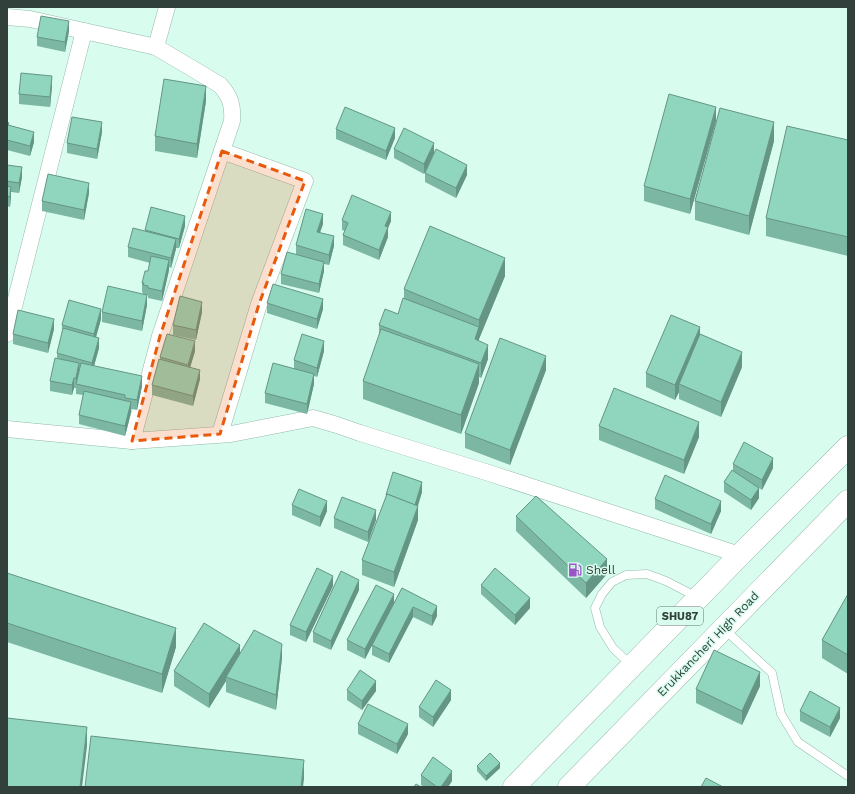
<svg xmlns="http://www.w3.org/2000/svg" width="855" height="794" viewBox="0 0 855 794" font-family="'Work Sans',sans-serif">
	<rect width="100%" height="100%" fill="#d8fdef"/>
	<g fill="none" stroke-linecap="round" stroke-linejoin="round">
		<!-- service casing -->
		<g stroke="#95b9ac" stroke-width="9">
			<g id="service">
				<polyline points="724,629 772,673 781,714 798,742 848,776"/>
				<polyline points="631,665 613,648 600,627 595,608 602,594 612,582 626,575 647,574 666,581 697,597"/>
			</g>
		</g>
		<!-- minor casing -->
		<g stroke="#95b9ac" stroke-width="17">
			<g id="minor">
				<path d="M167 7 156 47 220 85C231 97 233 106 232 121L160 336 132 441 231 434 313 418 337 425 360 433 489 473 740 555"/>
				<polyline points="7,17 30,19 84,31 7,334"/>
				<polyline points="84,31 156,47"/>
				<polyline points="7,429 132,441"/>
				<polyline points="220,434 259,304 305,181 222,151"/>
			</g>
		</g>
		<!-- primary casing -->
		<g stroke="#95b9ac" stroke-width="23">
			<g id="primary">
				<polyline points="514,787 740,555 848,447"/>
				<polyline points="569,787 848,501"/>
			</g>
		</g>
		<!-- service -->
		<use href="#service" stroke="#fff" stroke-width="8"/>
		<!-- minor -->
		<use href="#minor" stroke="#fff" stroke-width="16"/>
		<!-- primary -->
		<use href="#primary" stroke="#fff" stroke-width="22"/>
	</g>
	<!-- wall -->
	<g fill="#7cb7a3">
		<polygon points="69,31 65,52 37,46 37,37"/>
		<polygon points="52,86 50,107 19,104 19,94"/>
		<polygon points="206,101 197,158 155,151 155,136"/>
		<polygon points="716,121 690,214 644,201 644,186"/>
		<polygon points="7,122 9,125 34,142 30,156 7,150"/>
		<polygon points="336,129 395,138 386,160 336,139"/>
		<polygon points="102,132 97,159 67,153 67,143"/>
		<polygon points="848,140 848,256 766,236 766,218"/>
		<polygon points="774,141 749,235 695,220 695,201"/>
		<polygon points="394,149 434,153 424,174 394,158"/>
		<polygon points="7,165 22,177 19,193 11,192 11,196 10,207 7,206"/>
		<polygon points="425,173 467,175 456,198 425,182"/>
		<polygon points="89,193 84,220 42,211 42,201"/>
		<polygon points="342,220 391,221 388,228 388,237 379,260 343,245 343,235 345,231 342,230"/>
		<polygon points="323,224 320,232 334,246 329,265 324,264 324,271 319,293 281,284 281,274 296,254 296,245"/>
		<polygon points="185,226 179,248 176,248 171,268 169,267 169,270 162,301 148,298 148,295 147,295 147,305 142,331 102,322 102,312 143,294 143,293 142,292 142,283 148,271 150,263 128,257 128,247 145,232 145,230"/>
		<polygon points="505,276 479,339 479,341 488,359 481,378 479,377 479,383 461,434 363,399 363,381 379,336 379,325 398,314 404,298 404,289"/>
		<polygon points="267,303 323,309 317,329 267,313"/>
		<polygon points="202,312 196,340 173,335 173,325"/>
		<polygon points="101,319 96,337 99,348 94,366 142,386 137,410 131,409 131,412 125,436 79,424 79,415 83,395 76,394 76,388 74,388 72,395 50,391 50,381 57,358 57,353 62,333 62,325"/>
		<polygon points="54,329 48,353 13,344 13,334"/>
		<polygon points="700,334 742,367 721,417 679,399 679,392 675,400 646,387 646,373"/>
		<polygon points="195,351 190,367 200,379 193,406 152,395 152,385 160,359 160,357"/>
		<polygon points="324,351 317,377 314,376 314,384 307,414 265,403 265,393 294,368 294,360"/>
		<polygon points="546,370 510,465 465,448 465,433"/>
		<polygon points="599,426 699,437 684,474 599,440"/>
		<polygon points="733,464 773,468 762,490 759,488 759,498 751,510 724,492 724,482 733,470"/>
		<polygon points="422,492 418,506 418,520 394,587 362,575 362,560 386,497 386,495"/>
		<polygon points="655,499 721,511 711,534 655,509"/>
		<polygon points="292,505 327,511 320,527 292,515"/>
		<polygon points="516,516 607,574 586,598 516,531"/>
		<polygon points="334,518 376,520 368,542 334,528"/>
		<polygon points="7,573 176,647 162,693 7,642"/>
		<polygon points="481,585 530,608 515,625 481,594"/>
		<polygon points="333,586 306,642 290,635 290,625"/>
		<polygon points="402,588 437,616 432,626 413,617 389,663 372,655 372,645 365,659 347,650 347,640 394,603"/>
		<polygon points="359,590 331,650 313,642 313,632"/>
		<polygon points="848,594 848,674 822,658 822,640"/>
		<polygon points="240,654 282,658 276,710 226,692 226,681 209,708 174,686 174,671"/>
		<polygon points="760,686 742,725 696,703 696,689"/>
		<polygon points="347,690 376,691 362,710 347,700"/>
		<polygon points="451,700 433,727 419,717 419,707"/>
		<polygon points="800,711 840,718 830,737 800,721"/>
		<polygon points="358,724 408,734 397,754 358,734"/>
		<polygon points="477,766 500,768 486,781 477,771"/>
		<polygon points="421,775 452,781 448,787 424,787 421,785"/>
	</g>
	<!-- shaded-wall -->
	<g fill="#659584">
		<polygon points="69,21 69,31 65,52 65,42"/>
		<polygon points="52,76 52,86 50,107 50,97"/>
		<polygon points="206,86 206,101 197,158 197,144"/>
		<polygon points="716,107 716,121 690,214 690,199"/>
		<polygon points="102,122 102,132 97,159 97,149"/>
		<polygon points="774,122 774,141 749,235 749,216"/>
		<polygon points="395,128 395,138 386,160 386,151"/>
		<polygon points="34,132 34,142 30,156 30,146"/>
		<polygon points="434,143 434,153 424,174 424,164"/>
		<polygon points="467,165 467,175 456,198 456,188"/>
		<polygon points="22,167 22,177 19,193 19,183"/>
		<polygon points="89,183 89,193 84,220 84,210"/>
		<polygon points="11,187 11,196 10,207 10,197"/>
		<polygon points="391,212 391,221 388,228 388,237 379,260 379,250 385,226"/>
		<polygon points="323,214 323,224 317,241 317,232"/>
		<polygon points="185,216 185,226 179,248 179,239"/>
		<polygon points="334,236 334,246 329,265 329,255"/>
		<polygon points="176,239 176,249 171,268 171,258"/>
		<polygon points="505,258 505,276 479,339 479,341 475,339 479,327 479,320"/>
		<polygon points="169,260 169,270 162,301 162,291"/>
		<polygon points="324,262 324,271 319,293 319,284"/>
		<polygon points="147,295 147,305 142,331 142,321"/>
		<polygon points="323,299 323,309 317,329 317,319"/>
		<polygon points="202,302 202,312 196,340 196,330"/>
		<polygon points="101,309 101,319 94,344 94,334"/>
		<polygon points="54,319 54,329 48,353 48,343"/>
		<polygon points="700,327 700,342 679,384 679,392 675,400 675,385"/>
		<polygon points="99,338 99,348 92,373 92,363"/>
		<polygon points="195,341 195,351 188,375 188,365"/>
		<polygon points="324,341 324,351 317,377 317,368"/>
		<polygon points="488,345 488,359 481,378 481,363"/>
		<polygon points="742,352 742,367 721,417 721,402"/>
		<polygon points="546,356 546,370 510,465 510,450"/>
		<polygon points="79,363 79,373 76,384 76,378"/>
		<polygon points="479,364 479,383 461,434 461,415"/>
		<polygon points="200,370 200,379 193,406 193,396"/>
		<polygon points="314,374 314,384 307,414 307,404"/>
		<polygon points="142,376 142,386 137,410 137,400"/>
		<polygon points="74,378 74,388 72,395 72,385"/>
		<polygon points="131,402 131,412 125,436 125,426"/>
		<polygon points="699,422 699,437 684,474 684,460"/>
		<polygon points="773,458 773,468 762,490 762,480"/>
		<polygon points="422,482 422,492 415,514 415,505"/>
		<polygon points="759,488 759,498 751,510 751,500"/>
		<polygon points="327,501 327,511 320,527 320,517"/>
		<polygon points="721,501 721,511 711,534 711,524"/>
		<polygon points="418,506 418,520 394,587 394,572"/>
		<polygon points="376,510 376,520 368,542 368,532"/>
		<polygon points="607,559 607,574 586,598 586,583"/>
		<polygon points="333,576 333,586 306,642 306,632"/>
		<polygon points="359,580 359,590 331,650 331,641"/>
		<polygon points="394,594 394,603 365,659 365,649"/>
		<polygon points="530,598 530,608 515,625 515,615"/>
		<polygon points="437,606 437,616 432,626 432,616"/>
		<polygon points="413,607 413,617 389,663 389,654"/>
		<polygon points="176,628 176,647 162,693 162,674"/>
		<polygon points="282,644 282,658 276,710 276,695"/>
		<polygon points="240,645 240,659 226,677 226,681 209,708 209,694"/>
		<polygon points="760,672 760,686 742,725 742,711"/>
		<polygon points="376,681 376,691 362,710 362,701"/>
		<polygon points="451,690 451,700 433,727 433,717"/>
		<polygon points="840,708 840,718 830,737 830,727"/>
		<polygon points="408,724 408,734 397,754 397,744"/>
		<polygon points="87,727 87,746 82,787 80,787"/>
		<polygon points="304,760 304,779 303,787 301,787"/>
		<polygon points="500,763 500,768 486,781 486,776"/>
		<polygon points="452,771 452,781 448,787 441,787"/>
	</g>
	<!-- building -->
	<g fill="#90d5bd" stroke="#659584">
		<polygon points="41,16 69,21 65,42 37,37"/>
		<polygon points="21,73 52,76 50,97 19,94"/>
		<polygon points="164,79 206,86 197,144 155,136"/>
		<polygon points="669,94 716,107 690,199 644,186"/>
		<polygon points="345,107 395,128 386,151 336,129"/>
		<polygon points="720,108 774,122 749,216 695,201"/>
		<polygon points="72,117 102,122 97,149 67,143"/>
		<polygon points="7,122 9,123 8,125 34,132 30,146 7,140"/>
		<polygon points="787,126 848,140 848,237 766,218"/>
		<polygon points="404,128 434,143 424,164 394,149"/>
		<polygon points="436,149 467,165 456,188 425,173"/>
		<polygon points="7,165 22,167 19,183 7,181"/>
		<polygon points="48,174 89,183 84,210 42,201"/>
		<polygon points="7,186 11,187 10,197 7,196"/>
		<polygon points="352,195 391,212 385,226 388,227 379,250 343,235 348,223 342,220"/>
		<polygon points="151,207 185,216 179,239 145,230"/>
		<polygon points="306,209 323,214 317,232 334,236 329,255 296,245"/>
		<polygon points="430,226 505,258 479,320 404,289"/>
		<polygon points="133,228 176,239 171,258 128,247"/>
		<polygon points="287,252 324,262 319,284 281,274"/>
		<polygon points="151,256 169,260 162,291 148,288 148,286 143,285 144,283 142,283 145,271 148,271"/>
		<polygon points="273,284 323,299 317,319 267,303"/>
		<polygon points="108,286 147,295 142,321 102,312"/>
		<polygon points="180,296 202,302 196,330 173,325"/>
		<polygon points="403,298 479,327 475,339 488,345 481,363 379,325 385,309 398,314"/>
		<polygon points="69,300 101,309 94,334 62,325"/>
		<polygon points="18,310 54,319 48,343 13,334"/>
		<polygon points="671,315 700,327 675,385 646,373"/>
		<polygon points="63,328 99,338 92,363 57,353"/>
		<polygon points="381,329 479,364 461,415 363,381"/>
		<polygon points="167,334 195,341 188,365 160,357"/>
		<polygon points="302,334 324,341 317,368 294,360"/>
		<polygon points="700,334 742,352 721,402 679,384"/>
		<polygon points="500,338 546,356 510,450 465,433"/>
		<polygon points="55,358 79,363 76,378 74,378 72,385 50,381"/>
		<polygon points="159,359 200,370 193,396 152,385"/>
		<polygon points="81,363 142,376 137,400 125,398 125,395 76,384"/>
		<polygon points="273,363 314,374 307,404 265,393"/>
		<polygon points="614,388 699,422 684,460 599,426"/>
		<polygon points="84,391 131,402 125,426 79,415"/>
		<polygon points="744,442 773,458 762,480 733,464"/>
		<polygon points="732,470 759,488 751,500 724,482"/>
		<polygon points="393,472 422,482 415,505 387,494 387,495 386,495"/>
		<polygon points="665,475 721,501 711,524 655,499"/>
		<polygon points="299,489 327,501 320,517 292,505"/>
		<polygon points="387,494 418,506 394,572 362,560"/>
		<polygon points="536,496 607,559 586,583 516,516"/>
		<polygon points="342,497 376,510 368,532 334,518"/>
		<polygon points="317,568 333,576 306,632 290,625"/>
		<polygon points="495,568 530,598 515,615 481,585"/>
		<polygon points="341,571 359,580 331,641 313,632"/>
		<polygon points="7,573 176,628 162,674 7,623"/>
		<polygon points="376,585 394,594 365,649 347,640"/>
		<polygon points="402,588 437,606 432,616 413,607 389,654 372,645"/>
		<polygon points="848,594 848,655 822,640"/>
		<polygon points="204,623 240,645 209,694 174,671"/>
		<polygon points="254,630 282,644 276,695 226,677"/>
		<polygon points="714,650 760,672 742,711 696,689"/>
		<polygon points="360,670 376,681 362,701 347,690"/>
		<polygon points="436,680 451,690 433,717 419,707"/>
		<polygon points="810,691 840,708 830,727 800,711"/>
		<polygon points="368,704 408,724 397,744 358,724"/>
		<polygon points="7,718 87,727 80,787 7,787"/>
		<polygon points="91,736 304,760 301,787 85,787"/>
		<polygon points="490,753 500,763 486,776 477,766"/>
		<polygon points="433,757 452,771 441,787 437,787 421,775"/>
		<polygon points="706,778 723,787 701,787"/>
		<polygon points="416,784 421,787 414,787"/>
	</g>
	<!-- marked area -->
	<path fill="#e8590c" fill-opacity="0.2" stroke="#e8590c" stroke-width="3" stroke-dasharray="8 5" stroke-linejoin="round" d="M222 151 305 181 259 304 220 434 132 441 160 336Z"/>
	<!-- icons -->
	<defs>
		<g id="fuel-bare" transform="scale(1.08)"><path d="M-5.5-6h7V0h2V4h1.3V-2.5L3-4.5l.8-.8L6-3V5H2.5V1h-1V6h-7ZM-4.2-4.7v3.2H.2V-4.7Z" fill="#9b54c7" stroke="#d8fdef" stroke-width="2.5" paint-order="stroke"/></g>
	</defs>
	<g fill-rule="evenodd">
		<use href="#fuel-bare" x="575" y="570"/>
	</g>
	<g text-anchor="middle" stroke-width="3" stroke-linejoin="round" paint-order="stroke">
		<!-- shield labels -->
		<rect fill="#d8fdef" stroke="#637970" stroke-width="1" x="657" y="607" width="46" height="18" rx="3"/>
		<g font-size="11" font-weight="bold" fill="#31403a">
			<text x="680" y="620">SHU87</text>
		</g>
		<!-- poi labels -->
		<g font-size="12" fill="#31403a" stroke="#d8fdef" text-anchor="start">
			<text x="586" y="574">Shell</text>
		</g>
		<!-- street labels -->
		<g font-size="12" fill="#31403a" stroke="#d8fdef">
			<text transform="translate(708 644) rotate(-46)" y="4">Erukkancheri High Road</text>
		</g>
	</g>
	<!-- border -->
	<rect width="855" height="794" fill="none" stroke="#31403a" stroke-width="16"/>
</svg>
